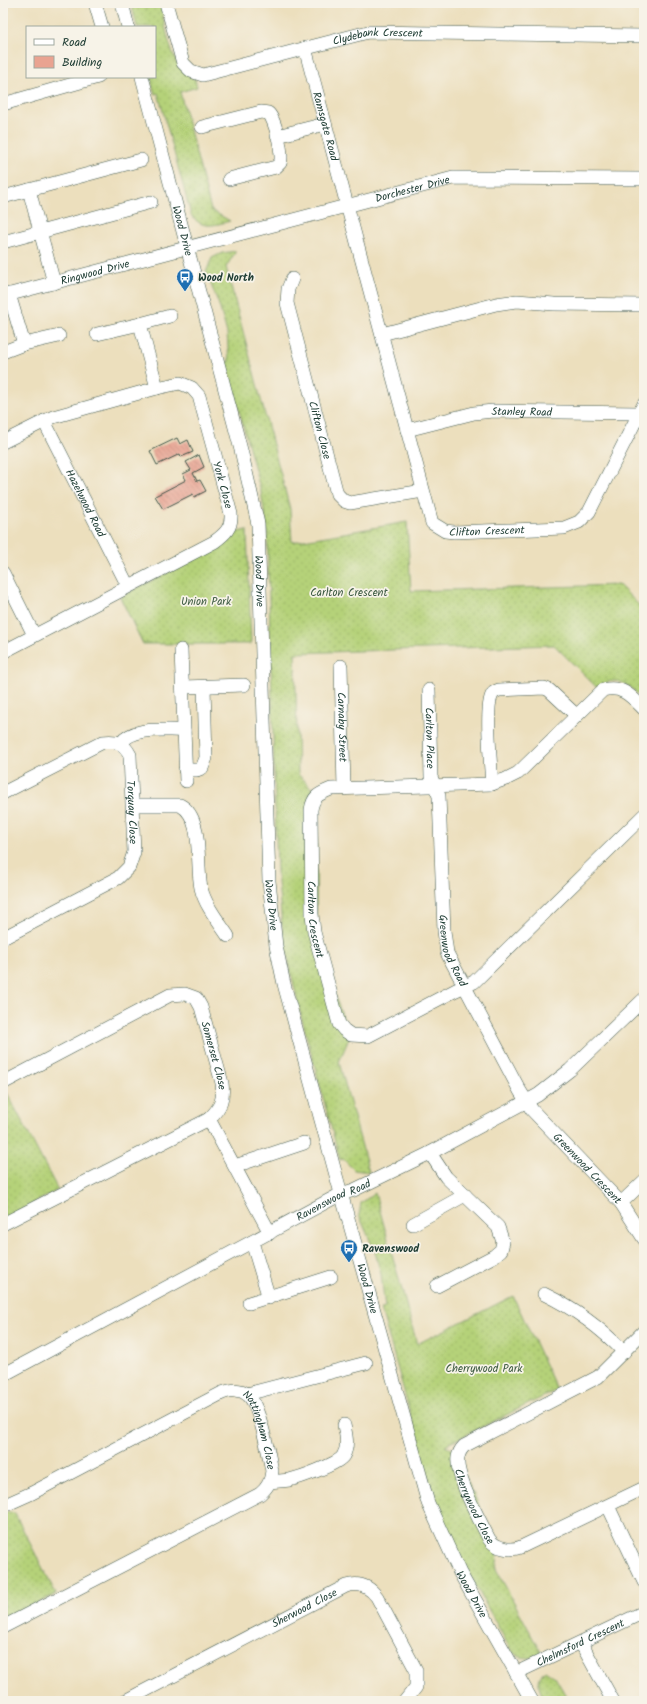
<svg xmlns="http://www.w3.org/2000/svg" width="647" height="1704" viewBox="0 0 647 1704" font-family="Kalam,sans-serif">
	<defs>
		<pattern id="grass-dots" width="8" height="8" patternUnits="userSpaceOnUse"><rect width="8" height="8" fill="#b5d279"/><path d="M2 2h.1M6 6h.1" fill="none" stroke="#9bb569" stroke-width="1.8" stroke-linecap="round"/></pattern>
		<pattern id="building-back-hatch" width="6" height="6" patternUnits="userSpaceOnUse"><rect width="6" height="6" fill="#e9a391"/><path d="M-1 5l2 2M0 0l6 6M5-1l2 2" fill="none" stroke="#bc8677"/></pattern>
	</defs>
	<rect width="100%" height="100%" fill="#f7f3e8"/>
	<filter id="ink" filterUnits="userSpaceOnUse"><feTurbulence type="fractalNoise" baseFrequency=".025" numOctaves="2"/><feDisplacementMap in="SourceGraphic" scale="8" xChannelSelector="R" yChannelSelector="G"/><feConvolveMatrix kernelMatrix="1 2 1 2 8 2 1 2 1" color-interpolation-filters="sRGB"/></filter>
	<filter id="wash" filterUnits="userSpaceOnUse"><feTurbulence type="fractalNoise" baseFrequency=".012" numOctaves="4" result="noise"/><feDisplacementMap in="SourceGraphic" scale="16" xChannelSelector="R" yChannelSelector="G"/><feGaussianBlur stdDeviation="0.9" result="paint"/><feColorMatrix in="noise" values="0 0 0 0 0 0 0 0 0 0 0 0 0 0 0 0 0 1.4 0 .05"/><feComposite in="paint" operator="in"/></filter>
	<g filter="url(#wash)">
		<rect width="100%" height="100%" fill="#ecdfbd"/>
		<!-- grass -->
		<g fill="url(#grass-dots)" stroke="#6a8856">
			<path d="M131 3H160C167 28 169 68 195 79L197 87 180 92 211 210 230 221C215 225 202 230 191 215L158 93 155 94 150 77H155V27H137Z"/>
			<path d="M236 251 226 267 290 509 292 542 407 522 411 591 619 585 644 610V700C626 684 620 674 596 687L554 645 295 653 298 774 317 794 316 946 350 1036 339 1062 369 1172 354 1170 343 1159 340 1160 300 1012 283 936 277 871 267 528 261 492 226 362H229L227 333 218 302 206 272 212 258 222 253Z"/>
			<polygon points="247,530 251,644 143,644 120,597 228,542 237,532"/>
			<polygon points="4,1087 58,1190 3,1220 3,1088"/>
			<path d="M375 1193 417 1344 513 1296 557 1390 445 1445 458 1452 457 1459 499 1548 496 1569 542 1654C531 1659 522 1660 512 1652L457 1552 435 1502 381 1309 385 1308 381 1274 375 1252 359 1215 361 1203Z"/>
			<polygon points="11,1512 15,1514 56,1594 3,1621 3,1513"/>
			<path d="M545 1670 555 1677 569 1701H545C539 1690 535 1680 545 1670Z"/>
		</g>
		<g id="blocks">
			<!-- building -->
			<g fill="url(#building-back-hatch)">
				<polygon points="177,438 180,444 188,440 193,452 181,457 180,454 157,465 150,451"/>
				<polygon points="199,455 204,467 193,473 197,481 200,480 206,491 194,497 193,494 163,509 155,496 186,480 183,474 191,470 186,462"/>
			</g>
		</g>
	</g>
	<g filter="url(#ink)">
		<use href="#blocks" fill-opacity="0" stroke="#3e5549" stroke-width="1"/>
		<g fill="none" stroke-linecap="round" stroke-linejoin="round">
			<!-- minor casing -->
			<g stroke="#3e5549" stroke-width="14">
				<g id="minor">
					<polyline points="95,3 102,27"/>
					<polyline points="122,3 128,27"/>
					<path id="s1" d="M166 3 183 63 191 71 203 75 368 32 644 36"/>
					<path id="s2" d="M305 48 432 523 445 531 454 532 564 528 579 522 589 512 644 404"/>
					<path id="s3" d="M142 77 241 450 258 524 269 881 276 946 284 984 337 1179 428 1503 460 1573 532 1701"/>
					<polyline points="3,104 98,77"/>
					<path d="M202 127 261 112 268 113C275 118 284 156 280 163L276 167 229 179"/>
					<polyline points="277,136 325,124"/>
					<polyline points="29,190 54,283"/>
					<polyline points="3,197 141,160"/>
					<polyline points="3,242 151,202"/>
					<path id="s4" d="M292 279 288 289 287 303 337 494 344 501 350 503 423 491"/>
					<polyline points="9,294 24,344"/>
					<path id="s5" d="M3 296 453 178 644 179"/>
					<polyline points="97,334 140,324"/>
					<polyline points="382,334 496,304 517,301 554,304 644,305"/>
					<polyline points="3,352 24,344 59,336"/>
					<polyline points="157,388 140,324 170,316"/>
					<path id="s6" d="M44 421 128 586"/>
					<path id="s7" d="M407 430 474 413 493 411 639 413"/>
					<path id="s8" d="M3 442 53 417 157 388 180 383 192 388 199 396 231 514C232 528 225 534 214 542L3 652"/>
					<polyline points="3,573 34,635"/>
					<polyline points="181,650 186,781"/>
					<path id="s9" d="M341 666 344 788"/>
					<polyline points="183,687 244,685"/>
					<path id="s10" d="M429 690 431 777 439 796 444 931 447 953 520 1091 532 1110 621 1203 644 1239"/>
					<path id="s11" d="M644 709C631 696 622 685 603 690L518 773 506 779 492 784 331 789C319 794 313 796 311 810L312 914 314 932 339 1024 344 1030 351 1035 368 1036 456 990 474 982 644 815"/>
					<path d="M121 743C134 726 164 731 184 730"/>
					<polyline points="185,770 197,770 202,768 206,758 204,687"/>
					<path d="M492 784C491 768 485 706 492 695 493 692 496 691 499 690L544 688 549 690 576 715"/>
					<path id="s12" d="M3 793 103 742C116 740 124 743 130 755L134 852 129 867 118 878 3 938"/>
					<path d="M133 805H180C204 817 196 865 201 888 205 905 218 921 228 936"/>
					<path id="s13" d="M3 1083 170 995 185 994 196 998 201 1007 222 1083C224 1100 221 1107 209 1119L3 1224"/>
					<polyline points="209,1119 270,1233"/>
					<polyline points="430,1153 446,1177 498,1227 503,1242 501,1250 494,1256 437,1286"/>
					<polyline points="235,1166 304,1143"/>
					<polyline points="621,1203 644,1181"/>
					<polyline points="413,1224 465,1195"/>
					<polyline points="252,1242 269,1298"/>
					<path d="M544 1294C575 1309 600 1327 624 1352"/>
					<polyline points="249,1303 331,1277"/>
					<path id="s14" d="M644 1331 598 1377 464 1446C461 1449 459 1452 458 1457 455 1477 480 1520 489 1539 496 1549 511 1551 521 1547L644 1488"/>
					<path id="s15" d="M3 1375 341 1194 354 1190 430 1153 538 1095 570 1070 644 999"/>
					<polyline points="247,1394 366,1363"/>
					<path d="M270 1482C276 1481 283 1481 289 1480 299 1478 338 1464 343 1456 349 1446 346 1435 344 1425"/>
					<path id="s16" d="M3 1506 32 1493 222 1393C231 1390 240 1388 248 1395 259 1404 269 1455 272 1471 271 1481 268 1487 260 1494L3 1627"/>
					<polyline points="608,1506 644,1582"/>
					<polyline points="581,1643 613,1701"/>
					<path id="s17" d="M516 1673 644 1612"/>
					<path id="s18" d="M125 1701 346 1586C359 1582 369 1586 377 1597L416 1670V1687L405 1701"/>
				</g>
			</g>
			<!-- minor -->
			<use href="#minor" stroke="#fff" stroke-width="13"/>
		</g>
	</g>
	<!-- icons -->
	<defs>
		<g id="bus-pin" transform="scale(0.9)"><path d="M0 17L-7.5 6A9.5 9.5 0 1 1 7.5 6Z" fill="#1f6fb2" stroke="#f7f3e8"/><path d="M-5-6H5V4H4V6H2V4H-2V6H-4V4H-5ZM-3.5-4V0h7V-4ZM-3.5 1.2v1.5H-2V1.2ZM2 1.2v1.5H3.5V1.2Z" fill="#fff"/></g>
	</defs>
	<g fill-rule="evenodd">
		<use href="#bus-pin" x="185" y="277"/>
		<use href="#bus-pin" x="349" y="1248"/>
	</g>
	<g text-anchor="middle" stroke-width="3.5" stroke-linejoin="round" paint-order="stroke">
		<!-- street labels -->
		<g font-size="11" fill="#1f3d34" stroke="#f7f3e8">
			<text dy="4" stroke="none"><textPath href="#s1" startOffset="266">Clydebank Crescent</textPath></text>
			<text dy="4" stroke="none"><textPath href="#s2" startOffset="81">Ramsgate Road</textPath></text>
			<text dy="4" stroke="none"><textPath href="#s5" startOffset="423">Dorchester Drive</textPath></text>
			<text dy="4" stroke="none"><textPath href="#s3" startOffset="159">Wood Drive</textPath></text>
			<text dy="4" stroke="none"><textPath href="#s5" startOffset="95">Ringwood Drive</textPath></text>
			<text dy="4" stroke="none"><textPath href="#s7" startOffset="117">Stanley Road</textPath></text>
			<text dy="4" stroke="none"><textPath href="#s4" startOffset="156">Clifton Close</textPath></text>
			<text dy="4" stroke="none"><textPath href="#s8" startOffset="303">York Close</textPath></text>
			<text dy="4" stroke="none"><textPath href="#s6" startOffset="92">Hazelwood Road</textPath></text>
			<text dy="4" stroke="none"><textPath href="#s2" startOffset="549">Clifton Crescent</textPath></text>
			<text dy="4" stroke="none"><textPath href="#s3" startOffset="519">Wood Drive</textPath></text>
			<text dy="4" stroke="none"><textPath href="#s9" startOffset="61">Carnaby Street</textPath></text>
			<text dy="4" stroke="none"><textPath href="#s10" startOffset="48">Carlton Place</textPath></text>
			<text dy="4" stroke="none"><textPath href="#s12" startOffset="202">Torquay Close</textPath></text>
			<text dy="4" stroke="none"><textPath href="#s3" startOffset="843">Wood Drive</textPath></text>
			<text dy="4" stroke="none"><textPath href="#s11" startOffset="497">Carlton Crescent</textPath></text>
			<text dy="4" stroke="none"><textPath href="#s10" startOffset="264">Greenwood Road</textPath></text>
			<text dy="4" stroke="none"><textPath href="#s13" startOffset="276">Somerset Close</textPath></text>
			<text dy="4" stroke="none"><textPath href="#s10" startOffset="524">Greenwood Crescent</textPath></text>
			<text dy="4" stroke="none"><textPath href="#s15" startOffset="374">Ravenswood Road</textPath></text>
			<text dy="4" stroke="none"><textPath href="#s3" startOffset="1239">Wood Drive</textPath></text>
			<text dy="4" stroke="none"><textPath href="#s16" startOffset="311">Nottingham Close</textPath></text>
			<text dy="4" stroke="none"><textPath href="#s14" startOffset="281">Cherrywood Close</textPath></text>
			<text dy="4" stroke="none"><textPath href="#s3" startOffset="1563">Wood Drive</textPath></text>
			<text dy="4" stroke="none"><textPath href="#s18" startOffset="202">Sherwood Close</textPath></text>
			<text dy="4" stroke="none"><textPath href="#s17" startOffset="71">Chelmsford Crescent</textPath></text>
		</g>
		<!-- poi labels -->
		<g font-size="11" font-weight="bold" fill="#1f3d34" stroke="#f7f3e8" text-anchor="start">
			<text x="198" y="281">Wood North</text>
			<text x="362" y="1252">Ravenswood</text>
		</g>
		<!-- park labels -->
		<g font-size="11" fill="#3d5b42" stroke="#f7f3e8">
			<text x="349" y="596">Carlton Crescent</text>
			<text x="206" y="605">Union Park</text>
			<text x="484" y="1372">Cherrywood Park</text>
		</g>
	</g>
	<!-- margin -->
	<rect width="647" height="1704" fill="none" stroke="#f7f3e8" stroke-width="16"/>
	<!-- legend -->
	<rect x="26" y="26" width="130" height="52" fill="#f7f3e8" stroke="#a1aaa0"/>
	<rect x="34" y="39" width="20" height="6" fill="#ffffff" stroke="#a1aaa0"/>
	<text x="62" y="46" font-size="12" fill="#1f3d34">Road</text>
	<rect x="34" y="56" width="20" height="12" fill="#e9a391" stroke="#a1aaa0"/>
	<text x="62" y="66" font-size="12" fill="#1f3d34">Building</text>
</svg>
